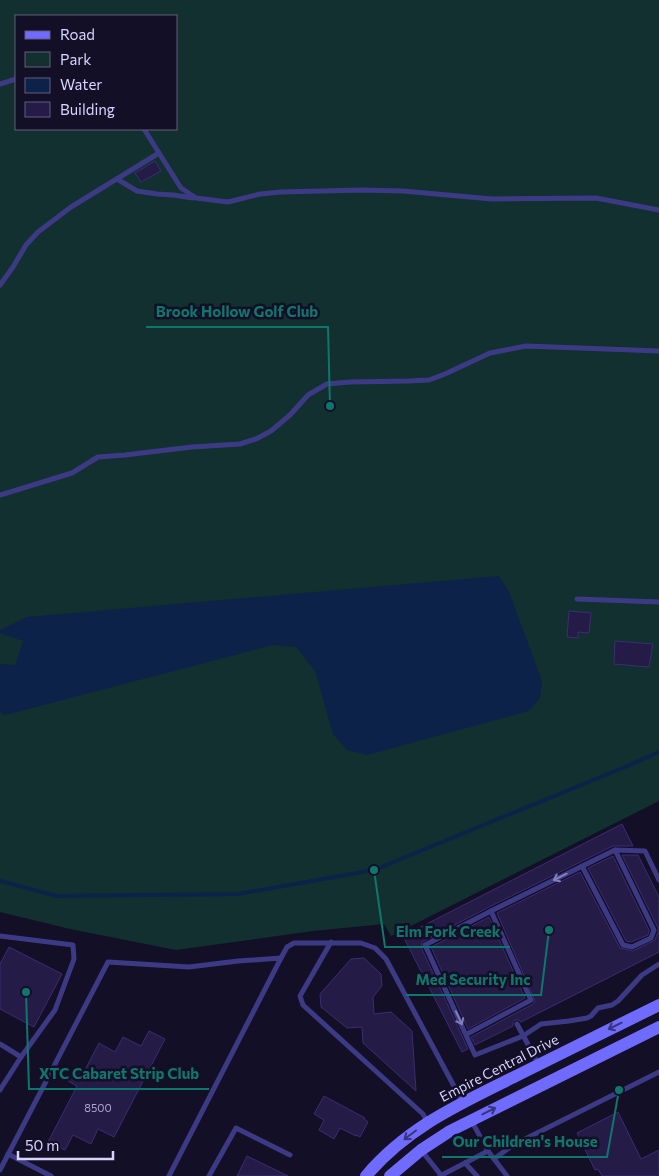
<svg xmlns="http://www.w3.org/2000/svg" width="659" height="1176" viewBox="0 0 659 1176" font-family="Commissioner,sans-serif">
	<rect width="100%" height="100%" fill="#130f26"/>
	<!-- green -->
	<path fill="#12302f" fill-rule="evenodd" d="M0 0H659V801L391 936 384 924 313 931 176 950 70 929 0 912ZM16 16H176V129H16Z"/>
	<!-- water -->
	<polygon fill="#0c2248" points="499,576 509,592 542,681 540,698 529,711 367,755 347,750 333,734 315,671 296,647 273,645 5,715 0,712 0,664 15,665 23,641 0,633 0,630 27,617"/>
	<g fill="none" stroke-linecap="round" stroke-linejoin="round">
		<!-- stream -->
		<polyline stroke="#0c2248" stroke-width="4" points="0,881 57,896 238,894 374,870 625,767 659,752"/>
	</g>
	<!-- building -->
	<g fill="#241b47" stroke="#3b2d73">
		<polygon points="155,161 161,171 141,182 135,173"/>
		<polygon points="569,611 591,613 589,633 578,632 578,638 567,637"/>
		<polygon points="615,641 653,644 649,667 614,664"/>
		<polygon points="622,824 633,846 613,846 489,907 422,942 421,947 468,1049 462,1052 403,936"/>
		<polygon points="622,855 638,855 659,897 659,952 521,1022 519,1020 515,1020 513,1022 513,1026 475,1045 471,1037 533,1004 535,1001 497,913 580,872 620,948 633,951 655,940 658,932 658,928"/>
		<polygon points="613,856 649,930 648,935 631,942 626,941 588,868"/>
		<polygon points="489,917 525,998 468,1029 431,947"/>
		<polygon points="9,947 62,974 34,1027 0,1009 0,964"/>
		<polygon points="364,958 381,974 382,986 373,997 374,1014 391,1012 412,1031 416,1091 363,1043 362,1027 347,1028 321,1007 320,994 351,959"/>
		<polygon points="149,1031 165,1039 114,1137 98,1129 91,1144 73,1135 65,1150 48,1142 77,1086 68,1081 76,1066 85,1070 99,1043 115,1052 123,1037 141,1046"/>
		<polygon points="324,1096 365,1118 364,1119 368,1122 360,1137 356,1135 356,1136 340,1128 334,1139 319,1130 324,1120 314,1114"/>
		<polygon points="618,1112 641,1159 659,1150 659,1176 602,1176 598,1169 595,1170 577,1133"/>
		<polygon points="247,1156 288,1176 237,1176"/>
	</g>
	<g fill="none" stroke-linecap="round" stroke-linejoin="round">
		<!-- lane -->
		<g stroke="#3d3a85" stroke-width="5">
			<polyline points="0,84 16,79"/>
			<polyline points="159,153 181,188 196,198 228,202 260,194 281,192 362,190 403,191 492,199 596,198 659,210"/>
			<polyline points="117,179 137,191 157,194 173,195 193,198"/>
			<polyline points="0,285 13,267 26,245 38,232 71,207 159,153 144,129"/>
			<polyline points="0,495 72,473 98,457 125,455 192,447 240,444 256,439 271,431 290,415 308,395 327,384 350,382 409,381 429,380 445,374 490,353 526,346 659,351"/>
			<polyline points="577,599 659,602"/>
			<polyline points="582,866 623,945 632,947 651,938 654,930 615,850"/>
			<polyline points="659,880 645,851 615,850 491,911 425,945 475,1055 523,1036 541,1024 569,1021 587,1018 591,1016 598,1008 612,1005 618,1001 642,975 659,964"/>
			<polyline points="0,936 73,945 74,959 55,1010 21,1057 0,1090"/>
			<polyline points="331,942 300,996 303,1005 423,1114 427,1121"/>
			<polyline points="281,958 287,947 294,943 361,943 375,948 386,959 463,1103"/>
			<polyline points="517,1024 538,1063"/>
			<polyline points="467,1034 531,1000 491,911"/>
			<polyline points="0,1044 21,1057"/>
			<polyline points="471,1120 488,1151 507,1176"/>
			<polyline points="421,1150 441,1175 441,1176"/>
			<polyline points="8,1154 51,1176"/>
			<polyline points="494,1159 513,1145 659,1072"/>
			<polyline points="465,1163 477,1176"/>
			<polyline points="0,1170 108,962 189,967 238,961 281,958 169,1176"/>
			<polyline points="209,1176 236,1128 290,1155"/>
			<polyline points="440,1176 488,1151"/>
		</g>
		<!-- secondary -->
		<g stroke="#6f6bff" stroke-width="12">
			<path d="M366 1176C408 1126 462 1103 520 1074 566 1051 613 1028 659 1005"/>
			<polyline points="390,1176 421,1150 450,1131 659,1027"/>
		</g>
	</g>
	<!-- one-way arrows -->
	<defs><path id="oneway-shaft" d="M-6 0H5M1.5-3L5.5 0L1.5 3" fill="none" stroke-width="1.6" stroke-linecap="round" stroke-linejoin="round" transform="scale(1.25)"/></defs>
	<g stroke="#837fbc">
		<use href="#oneway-shaft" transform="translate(560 877) rotate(154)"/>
		<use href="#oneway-shaft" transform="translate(459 1018) rotate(65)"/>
	</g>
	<g stroke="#38347d">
		<use href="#oneway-shaft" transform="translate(615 1026) rotate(154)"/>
		<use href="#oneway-shaft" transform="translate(489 1111) rotate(-26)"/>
		<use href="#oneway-shaft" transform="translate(410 1135) rotate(143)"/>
	</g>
	<g text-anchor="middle" stroke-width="5" stroke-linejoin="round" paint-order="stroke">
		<!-- number labels -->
		<g font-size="11" fill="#aca6d1">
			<text x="98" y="1112">8500</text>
		</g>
		<!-- street labels -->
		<g font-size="14" fill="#d9d4ff" stroke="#130f26">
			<text transform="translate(499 1068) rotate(-27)" y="5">Empire Central Drive</text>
		</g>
	</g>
	<!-- callouts -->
	<path fill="none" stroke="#0f766e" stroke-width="2" d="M330 406L328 327H146M374 870L385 947H510M549 930L541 995H406M26 992L29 1089H209M619 1090L607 1157H442"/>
	<g fill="#0f766e" stroke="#130f26" stroke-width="2">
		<circle cx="330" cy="406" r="5"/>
		<circle cx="374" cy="870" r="5"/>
		<circle cx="549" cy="930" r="5"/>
		<circle cx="26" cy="992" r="5"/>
		<circle cx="619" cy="1090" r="5"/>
	</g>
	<g font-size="15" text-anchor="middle" font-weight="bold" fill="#0f766e" stroke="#130f26" stroke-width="5" stroke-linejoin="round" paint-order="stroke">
		<text x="237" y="317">Brook Hollow Golf Club</text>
		<text x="448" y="937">Elm Fork Creek</text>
		<text x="473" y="985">Med Security Inc</text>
		<text x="119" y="1079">XTC Cabaret Strip Club</text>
		<text x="525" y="1147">Our Children's House</text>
	</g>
	<!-- legend -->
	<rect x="15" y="15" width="162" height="115" fill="#130f26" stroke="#625e7d"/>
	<rect x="25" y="31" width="25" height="8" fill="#6f6bff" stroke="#625e7d"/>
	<text x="60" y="40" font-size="15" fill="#d9d4ff">Road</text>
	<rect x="25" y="52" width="25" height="15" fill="#12302f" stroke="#625e7d"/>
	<text x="60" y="65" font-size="15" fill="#d9d4ff">Park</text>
	<rect x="25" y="78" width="25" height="15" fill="#0c2248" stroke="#625e7d"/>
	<text x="60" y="90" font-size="15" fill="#d9d4ff">Water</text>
	<rect x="25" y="102" width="25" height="15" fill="#241b47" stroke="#625e7d"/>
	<text x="60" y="115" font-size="15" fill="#d9d4ff">Building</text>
	<!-- scale -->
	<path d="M18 1151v8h95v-8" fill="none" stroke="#d9d4ff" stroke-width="2.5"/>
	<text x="25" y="1151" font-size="15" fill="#d9d4ff" stroke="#130f26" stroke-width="4" paint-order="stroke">50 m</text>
</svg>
